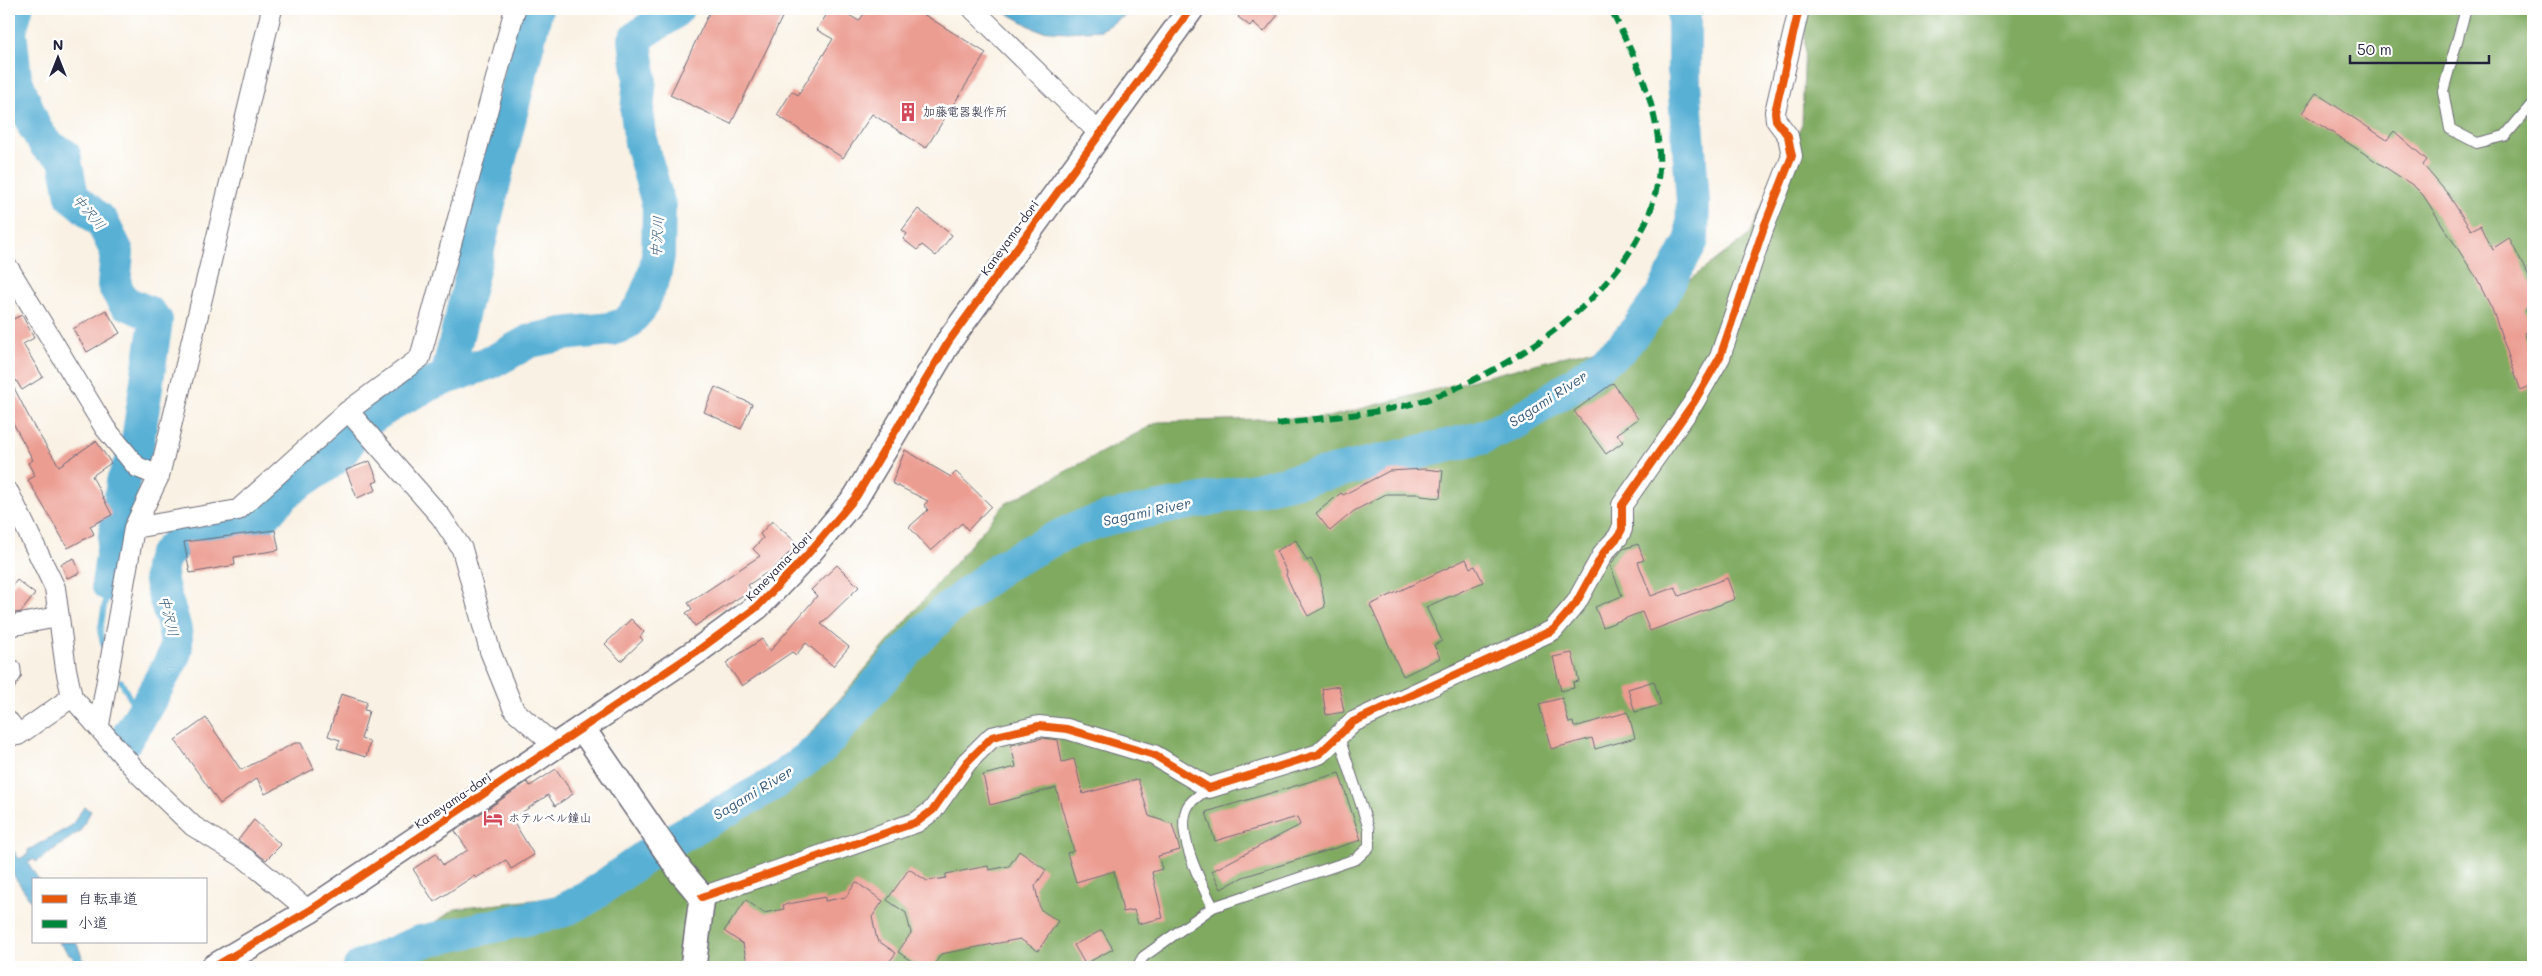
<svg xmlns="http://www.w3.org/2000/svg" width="2542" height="976" viewBox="0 0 2542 976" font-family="Mali,'Klee One',sans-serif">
	<rect width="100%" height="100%" fill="#fff"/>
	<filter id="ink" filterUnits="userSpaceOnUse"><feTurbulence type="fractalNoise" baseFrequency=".02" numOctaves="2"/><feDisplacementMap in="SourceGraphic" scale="10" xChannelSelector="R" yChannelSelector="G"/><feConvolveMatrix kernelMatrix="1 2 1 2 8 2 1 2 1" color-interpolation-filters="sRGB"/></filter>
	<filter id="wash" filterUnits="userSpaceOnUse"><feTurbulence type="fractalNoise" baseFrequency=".0096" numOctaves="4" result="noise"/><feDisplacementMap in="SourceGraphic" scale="20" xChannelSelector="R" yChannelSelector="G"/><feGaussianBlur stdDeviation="1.12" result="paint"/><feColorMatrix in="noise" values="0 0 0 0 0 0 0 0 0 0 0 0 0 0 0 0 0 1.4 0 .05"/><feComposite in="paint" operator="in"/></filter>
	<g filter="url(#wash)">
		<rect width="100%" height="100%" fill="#f9f1e3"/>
		<!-- forest -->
		<polygon fill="#7faa61" stroke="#50664e" points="1806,9 2533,9 2533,967 368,967 455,909 603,892 756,798 1005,504 1158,422 1329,417 1601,347 1749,235 1802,124"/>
		<!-- water -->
		<g fill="#59b0d5" stroke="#3e6988">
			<polygon points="1000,9 1136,9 1101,30 1066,32 1037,30"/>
			<polygon points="84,807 91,811 80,831 36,862 33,859 28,863 39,880 34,880 34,905 14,876 9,855 14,851 19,859 28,854 28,850 71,826"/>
			<polygon points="58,942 76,942 84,961 79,964"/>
		</g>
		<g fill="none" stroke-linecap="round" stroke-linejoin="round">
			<!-- stream -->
			<g stroke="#59b0d5" stroke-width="5.5">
				<polyline points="104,647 100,632 108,584"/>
				<polyline points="121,681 136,710 122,745"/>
				<polyline points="409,967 420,942"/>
			</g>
			<!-- river -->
			<g stroke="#59b0d5" stroke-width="34">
				<polyline points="16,9 10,31 15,78 34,126 46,145 64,155 72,196 102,222 117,252 114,285 124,302 149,313 156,321 137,447 123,482 108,584"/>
				<polyline points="447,377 536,9"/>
				<path d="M372 417 398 400 432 383 494 361 530 341 563 334 611 329 626 324 641 307 654 276 658 256 659 206 641 143 637 112 640 78 635 40C648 26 665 22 677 9"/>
				<path d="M123 744C138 721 151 699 163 675 167 668 173 660 175 652 183 620 146 581 167 553 190 524 215 538 243 527 267 518 270 507 287 492 311 471 336 467 352 436"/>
				<polyline points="360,967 420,942 562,911 588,898 653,851 773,784 821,748 897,661 943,613 1003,566 1044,544 1077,528 1109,518 1255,490 1481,438 1518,421 1574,384 1621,348 1639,327 1662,295 1692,240 1693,202 1684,82 1684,9"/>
			</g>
		</g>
		<g id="blocks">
			<!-- building -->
			<g fill="#ec9d92">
				<polygon points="711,9 786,9 731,124 670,95"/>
				<polygon points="830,9 839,9 859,21 867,9 915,9 986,53 926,148 872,114 843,158 777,115 792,91 798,95 833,39 817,30"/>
				<polygon points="1237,9 1270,9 1278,15 1264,32 1253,22 1250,26 1238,17 1242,13"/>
				<polygon points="2316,93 2387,140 2394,131 2427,160 2423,165 2448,194 2471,230 2481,225 2492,249 2509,238 2533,285 2533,307 2525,310 2533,328 2524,333 2533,352 2533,386 2521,391 2492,309 2474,274 2423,195 2414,186 2302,113"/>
				<polygon points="918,209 952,235 936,256 922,245 917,250 903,239 907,234 902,230"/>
				<polygon points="106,310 120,333 87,352 73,329"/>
				<polygon points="22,315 34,338 23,344 43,377 22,390 9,369 9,321"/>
				<polygon points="9,378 33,425 59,466 96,441 111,463 92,476 112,515 90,526 94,534 68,548 28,480 35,476 28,463 33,460 13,423 9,425"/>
				<polygon points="1613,383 1638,419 1617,434 1623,442 1606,454 1574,411"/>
				<polygon points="715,387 752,404 741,429 704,412"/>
				<polygon points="905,450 951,477 956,472 991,506 968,530 962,523 931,551 909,527 928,510 924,505 928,501 892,483"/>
				<polygon points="370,461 378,481 373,483 376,490 357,498 346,470"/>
				<polygon points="1424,469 1443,471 1440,498 1421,496 1421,494 1386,494 1354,511 1330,531 1316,513 1341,493 1343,495 1389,471"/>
				<polygon points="772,521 798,544 774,568 748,585 751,590 695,626 686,613 692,609 688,603 760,556 753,549 763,538 760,534"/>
				<polygon points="275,530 279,550 234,557 235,565 190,573 184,542"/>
				<polygon points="1296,540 1307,561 1311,559 1320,576 1325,607 1308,616 1297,596 1296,597 1286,575 1287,572 1276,551"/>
				<polygon points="1638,544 1644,560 1638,562 1651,596 1675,587 1679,596 1727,578 1735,599 1650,631 1642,612 1603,627 1595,607 1622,596 1610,565 1623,549"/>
				<polygon points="74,558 80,573 67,578 61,564"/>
				<polygon points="1466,559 1470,568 1475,566 1483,582 1426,607 1442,641 1434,645 1440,658 1403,676 1370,605"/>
				<polygon points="837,565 859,587 821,624 849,647 833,666 806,643 796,655 792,652 742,686 726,663 762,639 770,651 817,596 811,590"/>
				<polygon points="17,580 35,594 21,612 9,614 9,590"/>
				<polygon points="631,619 644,632 640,637 643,640 621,661 605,644"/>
				<polygon points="1572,653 1579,681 1573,682 1574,688 1561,691 1553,657"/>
				<polygon points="1654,681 1661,705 1635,712 1628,689"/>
				<polygon points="1339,686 1344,712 1326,715 1322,689"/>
				<polygon points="341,694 367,702 364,710 369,711 361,739 370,742 366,757 337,748 340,740 328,736"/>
				<polygon points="1562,698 1569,723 1573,722 1574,727 1628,712 1635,738 1595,749 1592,738 1551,749 1539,704"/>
				<polygon points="206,718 241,770 295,743 301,743 314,769 265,794 257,778 220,804 175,740"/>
				<polygon points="1043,738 1058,740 1062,762 1074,759 1083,794 1138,779 1149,816 1172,824 1180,850 1158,856 1162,869 1152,872 1163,918 1138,924 1134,910 1123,912 1114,871 1076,882 1067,853 1074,851 1056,788 990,805 983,775 1016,767 1011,745"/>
				<polygon points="556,769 573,794 555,806 548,795 512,819 534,855 511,869 506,860 476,878 474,876 434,902 413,869 436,854 443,865 468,850 455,831 527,782 530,786"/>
				<polygon points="1339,773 1361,840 1243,877 1221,889 1212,871 1300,825 1297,817 1215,841 1206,812"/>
				<polygon points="254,820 281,845 266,860 238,840"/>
				<polygon points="1019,851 1046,870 1035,886 1040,909 1058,921 1038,951 1020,939 941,954 933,967 920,967 898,952 911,933 906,913 887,900 909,869 927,881 946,878 946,874 988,866 989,870 1009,866"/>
				<polygon points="856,882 883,901 872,917 877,940 896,953 885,967 748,967 743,944 724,931 746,900 764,913 784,909 783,905 825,897 825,901 846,897"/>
				<polygon points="1102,930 1113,949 1085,964 1074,945"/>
			</g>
		</g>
	</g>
	<g filter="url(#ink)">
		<use href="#blocks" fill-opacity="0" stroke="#6d6a76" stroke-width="1"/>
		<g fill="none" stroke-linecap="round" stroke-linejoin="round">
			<!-- service casing -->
			<g stroke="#6d6a76" stroke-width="12">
				<g id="service">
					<polyline points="2466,9 2443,91 2450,129 2477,143 2505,136 2533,103"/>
					<polyline points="9,660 15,667 16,675 9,686"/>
					<path d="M1209 788C1203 793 1192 799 1188 806 1174 831 1201 883 1213 907"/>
					<polyline points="1137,967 1143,957 1213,907 1356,859 1369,847 1369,829 1338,734"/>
				</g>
			</g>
			<!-- minor casing -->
			<g stroke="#6d6a76" stroke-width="22">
				<g id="minor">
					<polyline points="973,9 1100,134"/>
					<polyline points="9,269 105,428 137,467 159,476"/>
					<polyline points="348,411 441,517 462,549 490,651 514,710 555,746"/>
					<polyline points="9,493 55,588 66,669 72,697 139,774 193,826 246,859 309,911"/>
					<polyline points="134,528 238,510 348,411 420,358 515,9"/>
					<polyline points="9,626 58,617"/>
					<polyline points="9,722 18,735 72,697"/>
					<polyline points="99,725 134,528 159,476 272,9"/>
					<polyline points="702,897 917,822 933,810 967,762 992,737 1039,726 1067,729 1154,755 1209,788 1319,754 1353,722 1553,630 1576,603 1604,552 1618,537 1622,529 1622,505 1694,402 1720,357 1764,227 1792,156 1788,136 1776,120 1775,112 1799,9"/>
				</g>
			</g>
			<!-- tertiary casing -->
			<g stroke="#6d6a76" stroke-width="28">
				<g id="tertiary">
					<polyline points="582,728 681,872 702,897 693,967"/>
					<polyline points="214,967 309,911 700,649 757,607 807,555 856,497 949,341 1191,9"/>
				</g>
			</g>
			<!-- service -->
			<use href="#service" stroke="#fff" stroke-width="10"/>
			<!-- minor -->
			<use href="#minor" stroke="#fff" stroke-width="20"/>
			<!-- tertiary -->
			<use href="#tertiary" stroke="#fff" stroke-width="25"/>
			<!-- quiet -->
			<path stroke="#00873e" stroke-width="6" stroke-dasharray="12 6" stroke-linecap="butt" d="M1277 424C1326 417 1388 414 1434 397 1531 361 1666 267 1659 151 1656 99 1633 54 1611 9"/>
			<!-- cycleway casing -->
			<g stroke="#fff" stroke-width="11">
				<g id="cycleway">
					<polyline points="702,897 917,822 933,810 967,762 992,737 1039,726 1067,729 1154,755 1209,788 1319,754 1353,722 1553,630 1576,603 1604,552 1618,537 1622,529 1622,505 1694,402 1720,357 1764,227 1792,156 1788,136 1776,120 1775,112 1799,9"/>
					<polyline points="214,967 309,911 700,649 757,607 807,555 856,497 949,341 1191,9"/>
				</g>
			</g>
			<!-- cycleway -->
			<use href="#cycleway" stroke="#e8590c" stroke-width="8"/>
		</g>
	</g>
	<!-- icons -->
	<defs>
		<g id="building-bare" transform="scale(1.5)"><path d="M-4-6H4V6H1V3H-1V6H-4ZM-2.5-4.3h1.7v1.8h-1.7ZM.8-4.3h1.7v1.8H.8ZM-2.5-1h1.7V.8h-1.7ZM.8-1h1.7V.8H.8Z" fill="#d1495b" stroke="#fff" stroke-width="2.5" paint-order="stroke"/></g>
		<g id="hotel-bare" transform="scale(1.5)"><path d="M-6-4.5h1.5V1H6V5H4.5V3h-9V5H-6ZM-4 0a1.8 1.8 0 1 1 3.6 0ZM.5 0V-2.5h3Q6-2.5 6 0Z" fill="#d1495b" stroke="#fff" stroke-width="2.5" paint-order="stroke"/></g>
	</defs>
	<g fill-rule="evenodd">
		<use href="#building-bare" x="908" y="112"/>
		<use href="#hotel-bare" x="493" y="818"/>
	</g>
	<g text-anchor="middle" stroke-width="5" stroke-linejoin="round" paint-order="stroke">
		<!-- poi labels -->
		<g font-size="12" fill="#22223b" stroke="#fff" text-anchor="start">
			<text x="923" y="116">加藤電器製作所</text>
			<text x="508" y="822">ホテルベル鐘山</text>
		</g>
		<!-- street labels -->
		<g font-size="12" fill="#22223b" stroke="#fff">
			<text transform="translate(1010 238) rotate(-54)" y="4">Kaneyama-dori</text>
			<text transform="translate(779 567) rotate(-46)" y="4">Kaneyama-dori</text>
			<text transform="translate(453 801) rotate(-34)" y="4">Kaneyama-dori</text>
		</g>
		<!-- water labels -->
		<g font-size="14" font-style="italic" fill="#385b79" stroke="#fff">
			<text transform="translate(89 212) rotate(49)" y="5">中沢川</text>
			<text transform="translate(657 237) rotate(-86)" y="5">中沢川</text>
			<text transform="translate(1548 399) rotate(-33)" y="5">Sagami River</text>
			<text transform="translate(1147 512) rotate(-12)" y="5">Sagami River</text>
			<text transform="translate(169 616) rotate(76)" y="5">中沢川</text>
			<text transform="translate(753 793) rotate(-31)" y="5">Sagami River</text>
		</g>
	</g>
	<!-- margin -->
	<rect width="2542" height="976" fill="none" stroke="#fff" stroke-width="30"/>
	<!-- legend -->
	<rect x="32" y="878" width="175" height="65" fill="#ffffff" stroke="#a7a7b1"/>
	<rect x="42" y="895" width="25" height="8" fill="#e8590c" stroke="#a7a7b1"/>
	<text x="78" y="904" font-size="15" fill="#22223b">自転車道</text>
	<rect x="42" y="920" width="25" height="8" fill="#00873e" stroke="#a7a7b1"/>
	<text x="78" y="928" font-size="15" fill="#22223b">小道</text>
	<!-- north arrow -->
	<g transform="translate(58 58)" stroke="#ffffff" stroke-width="4" paint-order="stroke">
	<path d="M0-4L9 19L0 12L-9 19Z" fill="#22223b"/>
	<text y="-8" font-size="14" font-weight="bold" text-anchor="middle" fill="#22223b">N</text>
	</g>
	<!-- scale -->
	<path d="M2350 55v8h139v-8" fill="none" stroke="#22223b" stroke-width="2.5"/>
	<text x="2357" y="55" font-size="15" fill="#22223b" stroke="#ffffff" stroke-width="4" paint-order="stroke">50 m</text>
</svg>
